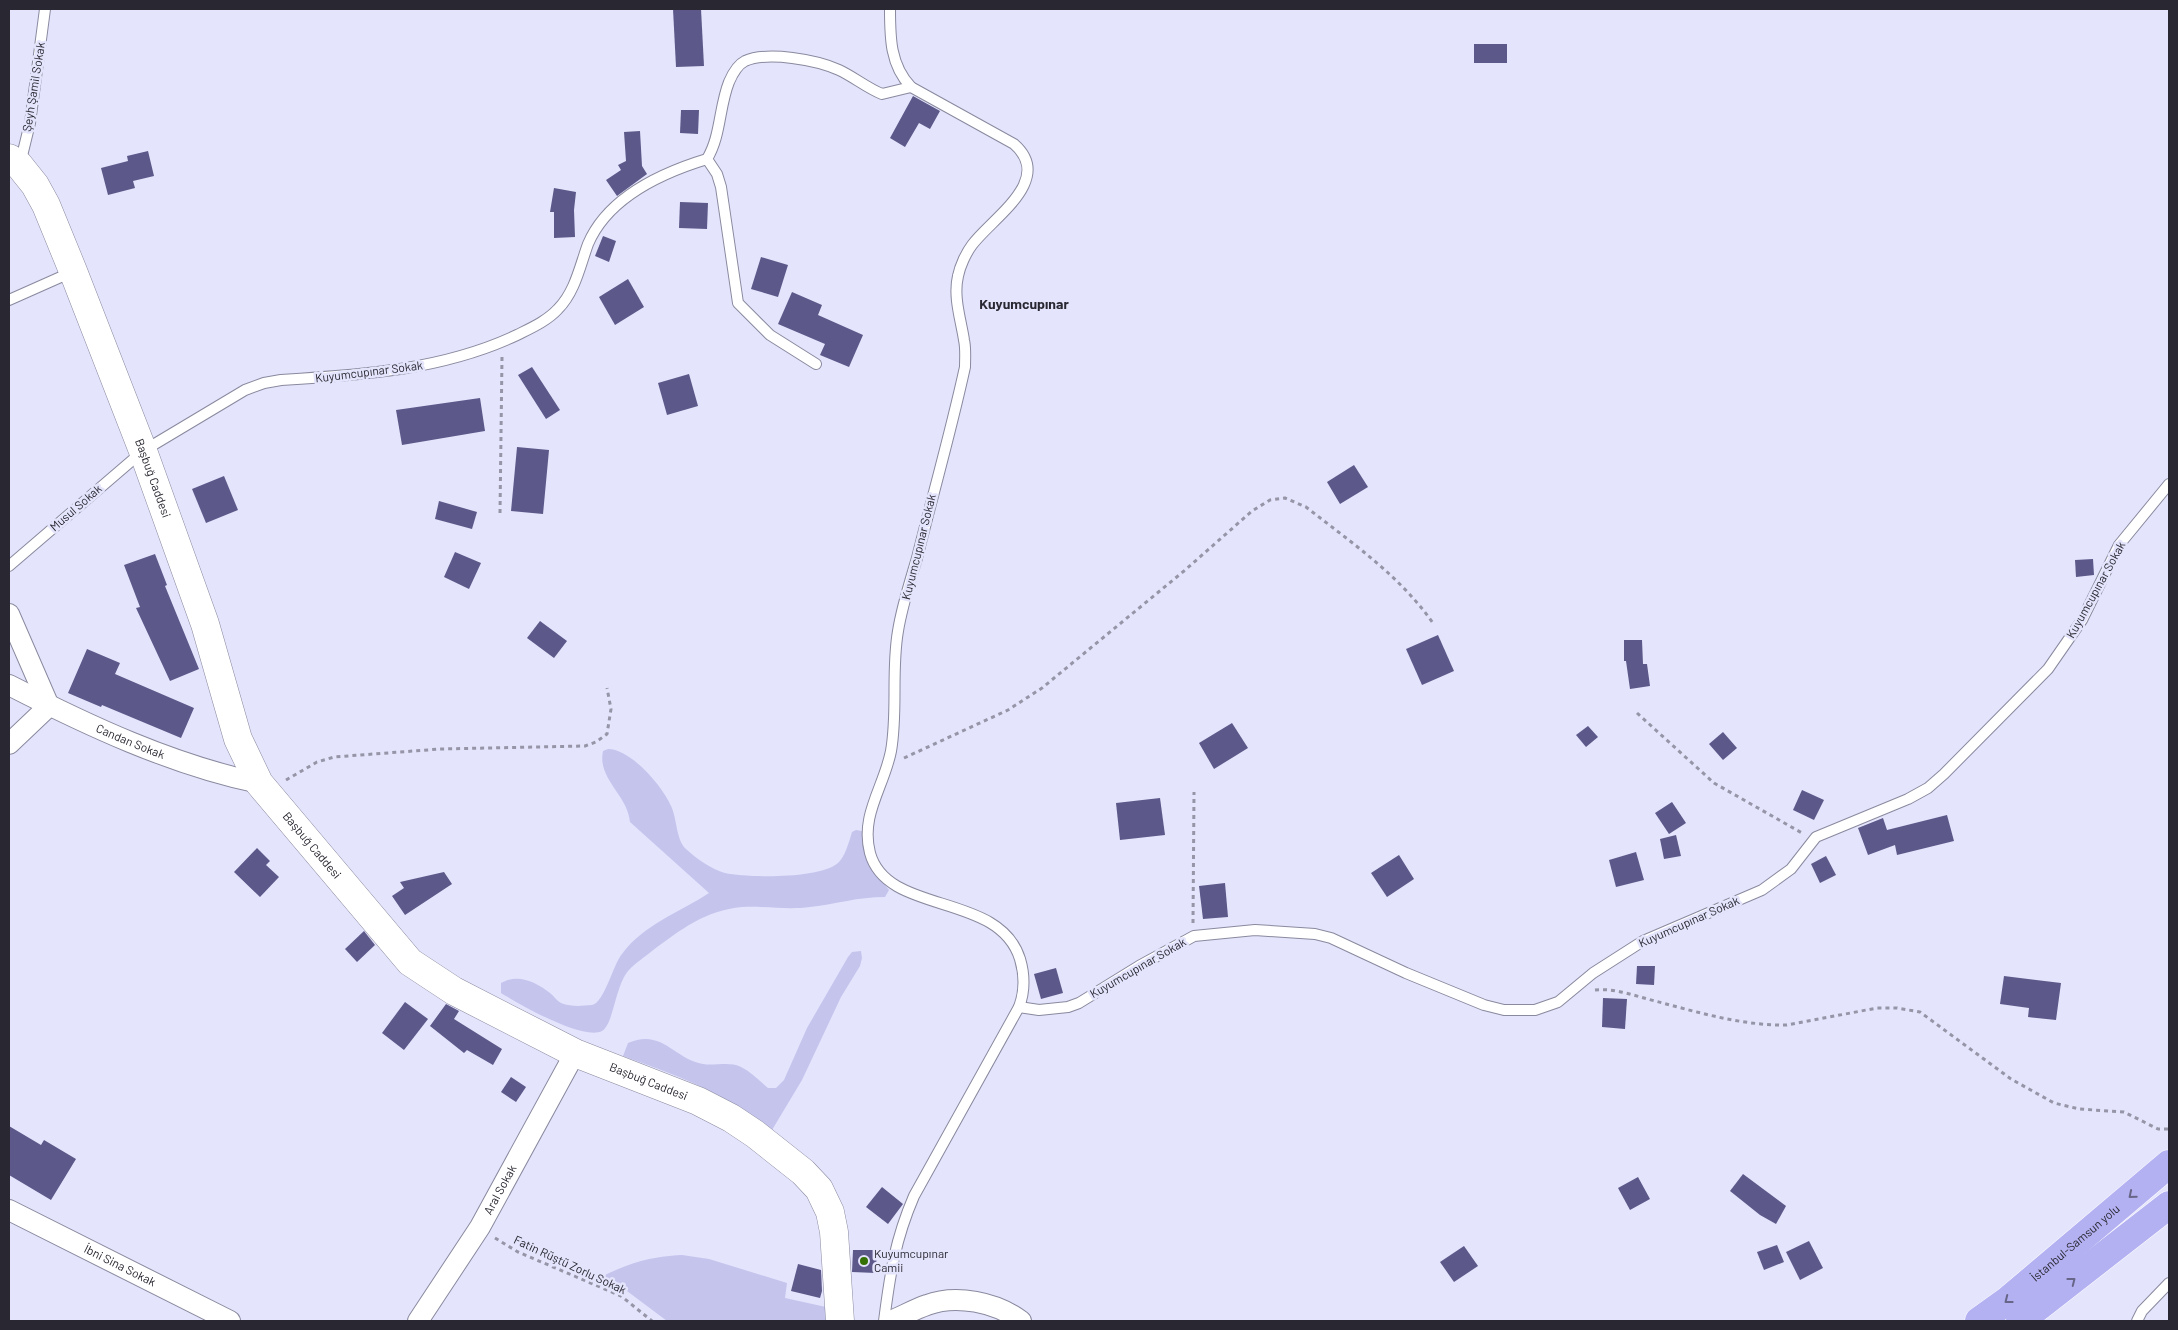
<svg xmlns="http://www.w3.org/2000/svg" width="2178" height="1330" viewBox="0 0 2178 1330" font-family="Barlow,sans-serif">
	<rect width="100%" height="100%" fill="#e4e4fc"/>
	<!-- green -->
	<g fill="#c5c4ed">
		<path d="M608 749C631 749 663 787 671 806 677 818 676 840 686 849 697 859 711 869 725 873 749 878 819 879 838 863 845 857 849 842 852 832L856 830 862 831C866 861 870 866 889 890L885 897C857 897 837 904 810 907 788 910 765 906 742 907 706 910 680 930 652 951 645 957 635 963 629 970 615 985 614 1024 602 1031 583 1041 519 1004 501 993V983C518 973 536 982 550 993 554 996 557 1001 561 1003 571 1007 582 1006 592 1005 604 1003 613 965 622 954 643 925 680 912 709 893L630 822C628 795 597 779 603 751Z"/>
		<path d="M861 951 862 958 860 966 841 997 802 1080 772 1130C723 1092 681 1077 623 1056L628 1043C662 1028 674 1059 703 1064 715 1066 730 1061 741 1067 751 1072 760 1081 768 1088H776L784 1080 807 1028 848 957 852 952Z"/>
		<path d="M682 1255 709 1259 787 1283 785 1298 826 1307 827 1321H667L619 1285 603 1276C632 1262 650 1257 682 1255Z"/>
	</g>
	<!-- building -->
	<g fill="#5c5889">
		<polygon points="673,9 701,9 704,66 676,67"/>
		<rect x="1474" y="44" width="33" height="19"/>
		<polygon points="913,96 940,111 930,129 919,123 905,147 890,138"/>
		<polygon points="681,110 699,110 698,134 680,133"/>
		<polygon points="640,131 642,166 647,174 617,196 606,180 621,170 618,165 626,161 624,132"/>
		<polygon points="148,151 154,176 133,181 135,188 108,195 101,168 128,161 127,156"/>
		<polygon points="554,188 576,192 574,210 575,237 554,238 554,212 550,212"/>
		<polygon points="680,202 708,203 707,229 679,228"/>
		<polygon points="603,236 616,241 609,262 595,256"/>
		<polygon points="761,257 788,265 778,297 751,289"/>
		<polygon points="628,279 644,307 615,325 599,297"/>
		<polygon points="792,292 822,305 818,315 863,335 849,367 820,355 825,344 778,324"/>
		<polygon points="532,367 560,410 546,419 518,375"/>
		<polygon points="689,374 698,406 667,415 658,383"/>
		<polygon points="480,398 485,431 402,445 396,410"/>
		<polygon points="517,447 549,450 543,514 511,511"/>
		<polygon points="1354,465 1368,487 1340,504 1327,482"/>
		<polygon points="224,476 238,510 206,523 192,489"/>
		<polygon points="439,501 477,512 472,529 435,519"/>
		<polygon points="455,552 481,563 469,589 444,577"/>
		<polygon points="155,554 167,585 165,586 199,669 170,681 136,608 140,607 124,565"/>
		<polygon points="2093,559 2094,575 2076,577 2075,560"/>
		<polygon points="540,621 567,641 554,658 527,638"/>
		<polygon points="1438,635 1454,671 1422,685 1406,649"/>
		<polygon points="1624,640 1642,640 1643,664 1647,664 1650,686 1630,689 1626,661 1624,661"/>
		<polygon points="87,649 120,663 115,674 194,708 181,738 102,705 101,707 68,693"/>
		<polygon points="1232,723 1248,748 1214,769 1199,743"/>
		<polygon points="1588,726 1598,737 1586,747 1576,735"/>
		<polygon points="1723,732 1737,748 1723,760 1709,744"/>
		<polygon points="1802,790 1824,800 1814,820 1793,810"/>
		<polygon points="1160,798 1165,835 1120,840 1116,803"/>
		<polygon points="1672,802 1686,823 1669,834 1655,813"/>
		<polygon points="1947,815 1954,841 1897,855 1895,845 1868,855 1858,828 1883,818 1887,830"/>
		<polygon points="1676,835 1681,856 1664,859 1660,839"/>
		<polygon points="257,848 270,861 266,865 279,877 260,897 234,872"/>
		<polygon points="1636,852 1644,880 1616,887 1609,860"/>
		<polygon points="1399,855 1414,879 1387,897 1371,873"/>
		<polygon points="1826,856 1836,875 1820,883 1811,864"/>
		<polygon points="444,872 452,884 405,915 392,896 404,888 400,882"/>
		<polygon points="1225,883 1228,917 1203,919 1199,886"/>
		<polygon points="364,931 375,945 357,962 345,949"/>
		<polygon points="1637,966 1655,966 1654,985 1636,984"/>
		<polygon points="1056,968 1063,993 1041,999 1034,974"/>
		<polygon points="2004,976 2061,983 2056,1020 2028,1017 2029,1008 2000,1004"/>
		<polygon points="1603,998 1627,999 1625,1029 1602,1027"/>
		<polygon points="405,1002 428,1019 404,1050 382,1033"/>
		<polygon points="446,1004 459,1011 454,1019 502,1049 493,1065 467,1050 464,1053 430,1026"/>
		<polygon points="511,1077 526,1087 516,1102 501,1092"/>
		<polygon points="9,1126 41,1145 44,1140 76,1159 51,1200 9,1175"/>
		<polygon points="1743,1174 1786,1206 1776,1224 1760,1215 1730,1191"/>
		<polygon points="1638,1177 1650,1199 1630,1210 1618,1188"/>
		<polygon points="882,1187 903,1204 888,1224 866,1207"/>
		<polygon points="1809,1241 1823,1268 1800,1280 1786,1252"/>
		<polygon points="1777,1245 1784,1262 1764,1270 1757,1252"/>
		<polygon points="1464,1246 1478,1266 1454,1282 1440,1262"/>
		<polygon points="853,1250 877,1250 876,1273 852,1272"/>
		<polygon points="798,1264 821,1270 822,1291 820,1298 791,1291"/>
	</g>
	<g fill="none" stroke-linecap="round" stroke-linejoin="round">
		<!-- lane casing -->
		<g stroke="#89899f" stroke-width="12">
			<g id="lane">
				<polyline points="707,159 717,174 721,187 738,303 770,335 816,364"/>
				<polyline points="20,164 30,123 45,9"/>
				<polyline points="9,300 72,272"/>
				<path d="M9 566 143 451 245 390 264 383 281 380C362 375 443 370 517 335 531 328 547 321 558 309 575 292 580 266 588 244 608 197 661 173 707 159 721 136 719 107 729 82 732 75 737 65 745 61 768 51 817 60 839 70 854 77 867 88 882 94L911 87"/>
				<polyline points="1019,1007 1039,1010 1068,1007 1079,1003 1139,966 1194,936 1255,930 1315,934 1331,938 1406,973 1484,1005 1504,1010 1535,1010 1558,1002 1593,973 1643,941 1762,890 1791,869 1816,837 1908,799 1928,788 1944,774 2048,669 2082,620 2119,545 2169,484"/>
				<path d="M884 1321C890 1274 895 1240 914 1196L1019 1007C1025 991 1025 976 1020 959 999 891 887 916 870 853 860 815 884 787 891 751 898 711 891 671 898 631 902 606 910 582 917 558 933 494 951 431 965 367 965 358 966 349 964 340 961 320 953 297 958 276 960 266 966 253 972 245 992 218 1055 180 1014 144L911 87C890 65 890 37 890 9"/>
				<polyline points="2137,1321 2142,1311 2169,1283"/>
			</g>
		</g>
		<!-- street casing -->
		<g stroke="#89899f" stroke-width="22">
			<g id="street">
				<polyline points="9,614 49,706 9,744"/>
				<path id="s1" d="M9 685C87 725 172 765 259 783"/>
				<path id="s2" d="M9 1210 230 1321"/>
				<path id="s3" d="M418 1321 480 1227 575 1053"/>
				<path d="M891 1321C903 1316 915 1309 927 1305 956 1294 996 1302 1021 1321"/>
			</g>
		</g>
		<!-- secondary casing -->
		<g stroke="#89899f" stroke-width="29">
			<g id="secondary">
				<path id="s4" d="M9 158 19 165 35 185 46 205 73 271 143 451 205 624 238 739 259 783 410 962 454 991 575 1053 698 1101 731 1118 755 1134 803 1172 819 1189 830 1212 834 1232 840 1321"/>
			</g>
		</g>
		<!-- highway casing -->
		<g stroke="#fff" stroke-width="29">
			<g id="highway">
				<path id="s5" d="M1979 1321 2007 1301 2169 1164"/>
				<polyline points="2020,1321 2169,1205"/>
			</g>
		</g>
		<!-- path -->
		<g stroke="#9695a7" stroke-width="3" stroke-dasharray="4 4" stroke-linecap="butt">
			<polyline points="500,513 502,357"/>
			<polyline points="1637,713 1714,783 1802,833"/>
			<path d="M904 758 1008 710 1042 688 1184 571 1252 511 1270 500 1285 498 1306 507C1352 543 1399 575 1433 623"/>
			<polyline points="286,780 317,762 334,757 440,749 585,746 596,742 607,734 611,709 607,688"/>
			<polyline points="1193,923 1194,792"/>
			<path d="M1595 990C1616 988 1635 996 1655 1001 1697 1012 1743 1026 1787 1025L1877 1008H1897L1920 1012 2011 1079 2054 1103 2079 1109 2124 1112 2158 1129H2169"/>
			<polyline points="495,1238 518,1252 621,1296 652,1321"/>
		</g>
		<!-- lane -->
		<use href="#lane" stroke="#fff" stroke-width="10"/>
		<!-- street -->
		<use href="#street" stroke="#fff" stroke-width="20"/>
		<!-- secondary -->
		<use href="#secondary" stroke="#fff" stroke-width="28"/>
		<!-- highway -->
		<use href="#highway" stroke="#b4b1f2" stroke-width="28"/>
	</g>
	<!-- one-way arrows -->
	<defs><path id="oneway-chevron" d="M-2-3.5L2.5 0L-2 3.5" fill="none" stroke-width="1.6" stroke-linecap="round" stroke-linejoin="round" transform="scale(1.25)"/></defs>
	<g stroke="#686688">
		<use href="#oneway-chevron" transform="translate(2132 1195) rotate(140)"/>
		<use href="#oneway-chevron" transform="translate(2072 1281) rotate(-38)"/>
		<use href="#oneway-chevron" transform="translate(2008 1300) rotate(142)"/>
	</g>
	<!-- markers -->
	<circle fill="#347003" stroke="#e4e4fc" stroke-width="2" cx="864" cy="1261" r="5"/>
	<g text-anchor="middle" stroke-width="5" stroke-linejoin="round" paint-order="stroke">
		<!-- street labels -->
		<g font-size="12" fill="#292832" stroke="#e4e4fc">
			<text transform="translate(34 87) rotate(-81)" y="4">Şeyh Şamil Sokak</text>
			<text transform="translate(369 372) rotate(-7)" y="4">Kuyumcupınar Sokak</text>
			<text dy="4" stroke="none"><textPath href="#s4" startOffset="354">Başbuğ Caddesi</textPath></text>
			<text transform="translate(76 508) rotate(-41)" y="4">Musul Sokak</text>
			<text transform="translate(919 547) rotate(-76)" y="4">Kuyumcupınar Sokak</text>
			<text transform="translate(2096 590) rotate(-61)" y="4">Kuyumcupınar Sokak</text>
			<text dy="4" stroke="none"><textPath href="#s1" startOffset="134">Candan Sokak</textPath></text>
			<text dy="4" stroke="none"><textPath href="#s4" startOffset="759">Başbuğ Caddesi</textPath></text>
			<text transform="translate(1689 922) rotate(-24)" y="4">Kuyumcupınar Sokak</text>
			<text transform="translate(1138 968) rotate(-30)" y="4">Kuyumcupınar Sokak</text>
			<text dy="4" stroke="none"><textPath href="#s4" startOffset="1179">Başbuğ Caddesi</textPath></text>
			<text dy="4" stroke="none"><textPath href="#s3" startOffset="155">Aral Sokak</textPath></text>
			<text dy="4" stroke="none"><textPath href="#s5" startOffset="124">İstanbul-Samsun yolu</textPath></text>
			<text transform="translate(570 1265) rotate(25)" y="4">Fatin Rüştü Zorlu Sokak</text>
			<text dy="4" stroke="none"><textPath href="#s2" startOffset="124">İbni Sina Sokak</textPath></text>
		</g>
		<!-- poi labels -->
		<g font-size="12" fill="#292832" stroke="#e4e4fc" text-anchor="start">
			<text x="874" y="1258">Kuyumcupınar<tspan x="874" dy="14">Camii</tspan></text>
		</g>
		<!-- neighbourhood labels -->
		<g font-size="14" font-weight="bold" fill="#292832" stroke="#e4e4fc">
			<text x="1024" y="309">Kuyumcupınar</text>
		</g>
	</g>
	<!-- border -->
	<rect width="2178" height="1330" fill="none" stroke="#292832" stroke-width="20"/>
</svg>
